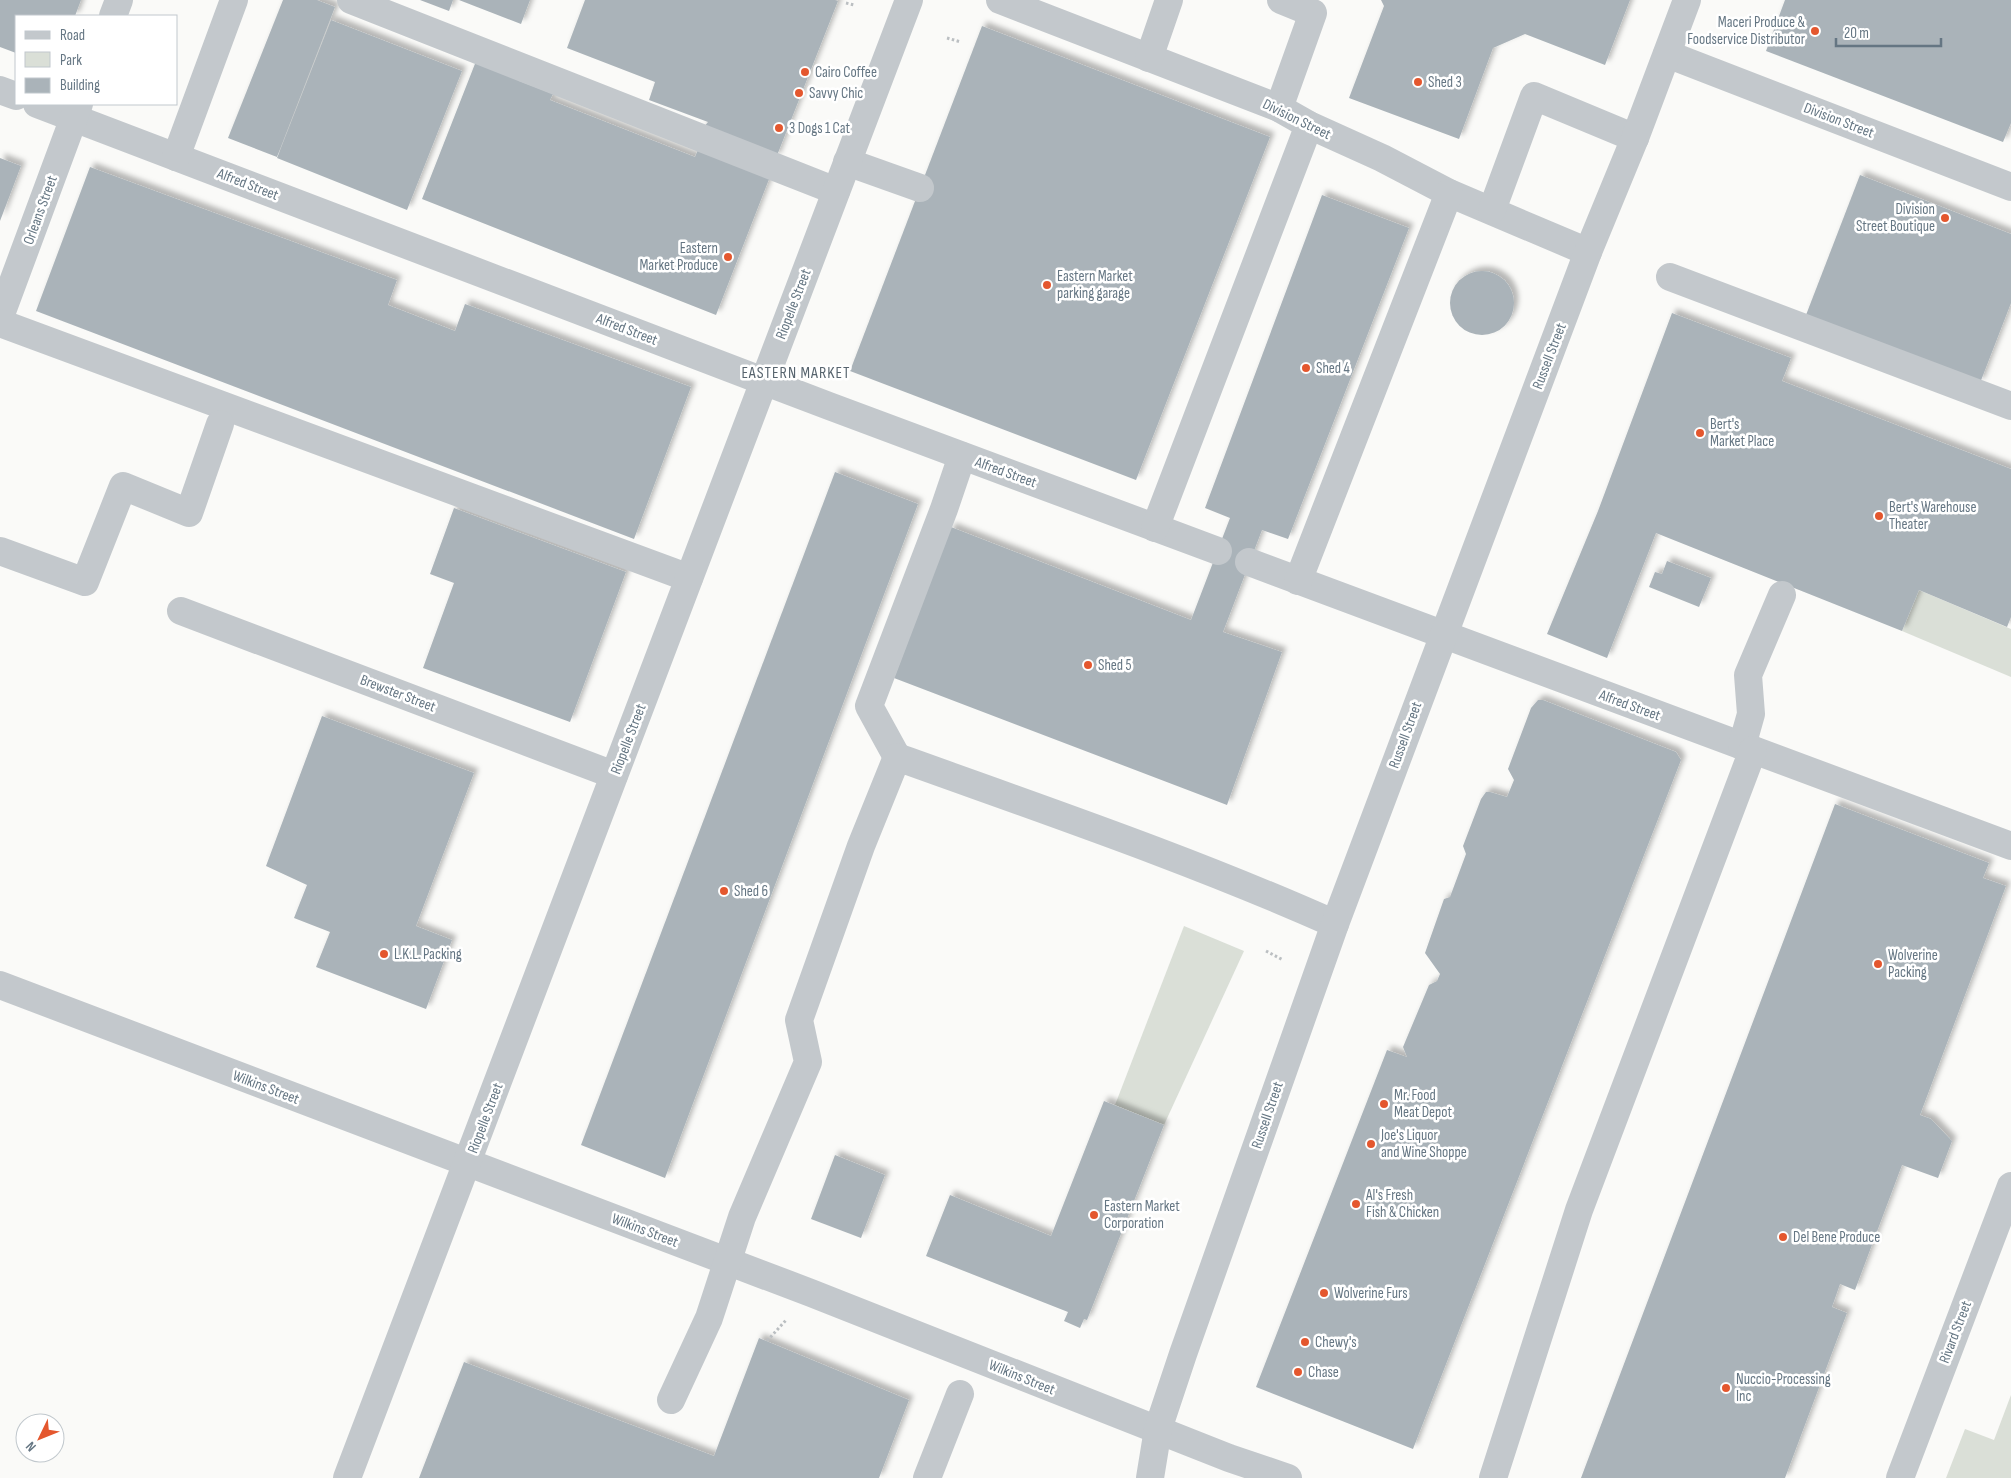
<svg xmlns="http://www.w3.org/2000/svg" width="2011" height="1478" viewBox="0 0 2011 1478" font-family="'Sofia Sans Condensed',sans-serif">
	<defs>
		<filter id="shadow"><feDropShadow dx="4.5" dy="-4.5" stdDeviation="2.5" flood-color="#0004"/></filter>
	</defs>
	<rect width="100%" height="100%" fill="#fafaf8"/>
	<!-- green -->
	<g fill="#dadfd7">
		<polygon points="1919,590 2011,629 2011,677 1902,631"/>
		<polygon points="1184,926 1244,951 1164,1125 1115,1105"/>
		<polygon points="2011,1395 2011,1478 1946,1478 1965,1429 1994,1440"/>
	</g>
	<!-- building -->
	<g fill="#aab3b9" filter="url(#shadow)">
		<polygon points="0,0 81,0 75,16 16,16 16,53 0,47"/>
		<polygon points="283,0 317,0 335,7 277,157 228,138"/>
		<polygon points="420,0 453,0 449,11"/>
		<polygon points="459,0 530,0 521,24"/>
		<polygon points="585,0 835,0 838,1 776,158 702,129 708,122 649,100 655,82 567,48"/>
		<polygon points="1381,0 1630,0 1605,65 1525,34 1493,48 1459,139 1349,98 1384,6"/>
		<polygon points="1785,0 2011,0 2011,123 2003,142 1766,51"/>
		<polygon points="331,20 462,71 407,210 277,158"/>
		<polygon points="982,26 1270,137 1136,480 850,371"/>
		<polygon points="480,51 524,69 519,81 553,94 550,100 695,157 702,140 773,169 716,315 422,199"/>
		<polygon points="0,158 21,166 0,221"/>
		<polygon points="90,167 397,280 388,305 455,331 465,304 691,387 634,539 36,311"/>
		<polygon points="1860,175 2011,234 2011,303 1980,383 1806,315"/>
		<polygon points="1322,195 1409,228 1288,539 1262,530 1223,632 1282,652 1227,805 894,678 951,527 1191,620 1230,518 1205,508"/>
		<circle cx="1482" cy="303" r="32"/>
		<polygon points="1672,313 1791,358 1782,381 2011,469 2011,617 2007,627 1919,590 1902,631 1656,533 1607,658 1547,634 1598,511"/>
		<polygon points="835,472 918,504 665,1178 581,1145"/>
		<polygon points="454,508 626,572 570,722 423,668 454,583 430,574"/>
		<polygon points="1667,561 1711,578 1699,607 1649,587 1655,572 1662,574"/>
		<polygon points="1538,700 1543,700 1676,752 1681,760 1413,1449 1256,1387 1387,1050 1407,1057 1403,1047 1429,985 1437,981 1440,974 1425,953 1444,899 1450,897 1466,854 1463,846 1481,799 1486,792 1490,792 1507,797 1514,780 1508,769 1531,708"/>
		<polygon points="322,716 474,773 416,926 452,940 426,1009 316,967 330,932 294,918 307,885 266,866"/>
		<polygon points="1835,804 1989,863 1983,878 2006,886 1920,1115 1931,1119 1952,1141 1938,1178 1902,1165 1855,1290 1840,1284 1832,1307 1847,1313 1785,1478 1581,1478"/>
		<polygon points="1104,1101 1164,1125 1087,1320 1084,1319 1080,1328 1064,1321 1068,1312 926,1256 950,1195 1051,1236"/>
		<polygon points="835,1155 885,1175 861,1238 811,1219"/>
		<polygon points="759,1338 909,1400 879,1478 419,1478 464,1362 714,1456"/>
	</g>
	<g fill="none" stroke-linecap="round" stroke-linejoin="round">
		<!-- path -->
		<g stroke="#bbbfc2" stroke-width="3" stroke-dasharray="2.5 2.5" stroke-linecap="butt">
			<polyline points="846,3 854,5"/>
			<polyline points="947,38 961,42"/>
			<polyline points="1266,951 1283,960"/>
			<polyline points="767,1341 787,1319"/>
		</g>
		<!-- minor -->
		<g stroke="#c3c8cc" stroke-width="28">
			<polyline points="351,0 836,191"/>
			<polyline points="1000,0 1279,108 1309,125 1382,158 1449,193 1588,252"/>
			<polyline points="113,16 119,0"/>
			<polyline points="1667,54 2011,187"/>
			<polyline points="1149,58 1169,0"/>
			<polyline points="0,90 16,96"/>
			<polyline points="37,104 829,406 1218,551"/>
			<polyline points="1279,108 1313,13 1281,0"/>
			<polyline points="176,157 234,0"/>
			<polyline points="847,162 920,188"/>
			<polyline points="1492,210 1534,96 1635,138"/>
			<polyline points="1670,277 2011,406"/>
			<polyline points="0,317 79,104"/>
			<polyline points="0,323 689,578"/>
			<polyline points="1155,528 1309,125"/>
			<polyline points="0,551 85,582 123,486 189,513 220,424"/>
			<polyline points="1249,562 2011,846"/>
			<polyline points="1298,581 1449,193"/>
			<polyline points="181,611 614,775"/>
			<polyline points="1742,746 1751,714 1748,675 1782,595"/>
			<polyline points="897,757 869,706 944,509 962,456"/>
			<polyline points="0,985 811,1293 1229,1458 1288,1478"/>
			<path d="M671 1400 709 1318 742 1217 808 1062 799 1020 861 846 897 757C1044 810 1192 860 1335 924"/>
			<polyline points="347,1478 909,0"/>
			<polyline points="927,1478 960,1394"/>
			<polyline points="1150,1478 1158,1429 1183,1354 1335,924 1588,252 1635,138 1687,0"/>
			<polyline points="1493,1478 1579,1210 1753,750"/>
			<polyline points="1900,1478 2011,1186"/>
		</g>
	</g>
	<!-- markers -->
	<g fill="#e4572e" stroke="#fff" stroke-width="2">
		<circle cx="1815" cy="31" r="5"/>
		<circle cx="805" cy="72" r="5"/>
		<circle cx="1418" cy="82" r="5"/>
		<circle cx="799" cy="93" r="5"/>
		<circle cx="779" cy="128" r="5"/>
		<circle cx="1945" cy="218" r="5"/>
		<circle cx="728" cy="257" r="5"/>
		<circle cx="1047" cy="285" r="5"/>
		<circle cx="1306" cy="368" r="5"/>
		<circle cx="1700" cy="433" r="5"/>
		<circle cx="1879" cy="516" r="5"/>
		<circle cx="1088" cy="665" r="5"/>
		<circle cx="724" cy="891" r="5"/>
		<circle cx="384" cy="954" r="5"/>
		<circle cx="1878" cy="964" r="5"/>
		<circle cx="1384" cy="1104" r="5"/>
		<circle cx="1371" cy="1144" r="5"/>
		<circle cx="1356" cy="1204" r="5"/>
		<circle cx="1094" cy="1215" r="5"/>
		<circle cx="1783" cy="1237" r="5"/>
		<circle cx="1324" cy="1293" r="5"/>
		<circle cx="1305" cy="1342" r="5"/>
		<circle cx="1298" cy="1372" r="5"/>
		<circle cx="1726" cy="1388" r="5"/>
	</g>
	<g text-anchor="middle" stroke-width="5" stroke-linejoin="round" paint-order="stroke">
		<!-- poi labels -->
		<g font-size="15" fill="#657683" stroke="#fff" text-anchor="start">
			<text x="1805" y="27" text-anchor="end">Maceri Produce &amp;<tspan x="1805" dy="17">Foodservice Distributor</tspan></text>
			<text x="815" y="77">Cairo Coffee</text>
			<text x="1428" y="87">Shed 3</text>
			<text x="809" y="98">Savvy Chic</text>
			<text x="789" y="133">3 Dogs 1 Cat</text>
			<text x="1935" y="214" text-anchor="end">Division<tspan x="1935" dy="17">Street Boutique</tspan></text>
			<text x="718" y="253" text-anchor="end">Eastern<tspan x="718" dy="17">Market Produce</tspan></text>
			<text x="1057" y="281">Eastern Market<tspan x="1057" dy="17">parking garage</tspan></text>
			<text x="1316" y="373">Shed 4</text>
			<text x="1710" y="429">Bert's<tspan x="1710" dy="17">Market Place</tspan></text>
			<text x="1889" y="512">Bert's Warehouse<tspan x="1889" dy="17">Theater</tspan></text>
			<text x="1098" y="670">Shed 5</text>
			<text x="734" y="896">Shed 6</text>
			<text x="394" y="959">L.K.L. Packing</text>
			<text x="1888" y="960">Wolverine<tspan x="1888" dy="17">Packing</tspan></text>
			<text x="1394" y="1100">Mr. Food<tspan x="1394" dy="17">Meat Depot</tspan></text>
			<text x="1381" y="1140">Joe's Liquor<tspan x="1381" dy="17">and Wine Shoppe</tspan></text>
			<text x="1366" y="1200">Al's Fresh<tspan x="1366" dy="17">Fish &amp; Chicken</tspan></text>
			<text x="1104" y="1211">Eastern Market<tspan x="1104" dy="17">Corporation</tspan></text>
			<text x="1793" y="1242">Del Bene Produce</text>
			<text x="1334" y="1298">Wolverine Furs</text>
			<text x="1315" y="1347">Chewy's</text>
			<text x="1308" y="1377">Chase</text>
			<text x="1736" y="1384">Nuccio-Processing<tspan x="1736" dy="17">Inc</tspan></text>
		</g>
		<!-- street labels -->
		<g font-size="15" fill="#657683" stroke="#fff">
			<text transform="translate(1297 119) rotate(26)" y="5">Division Street</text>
			<text transform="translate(1839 120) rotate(21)" y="5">Division Street</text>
			<text transform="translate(248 184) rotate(21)" y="5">Alfred Street</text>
			<text transform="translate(40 210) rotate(-70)" y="5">Orleans Street</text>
			<text transform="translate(793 304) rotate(-69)" y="5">Riopelle Street</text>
			<text transform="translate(627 329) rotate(21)" y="5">Alfred Street</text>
			<text transform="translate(1549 356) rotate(-69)" y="5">Russell Street</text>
			<text transform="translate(1006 472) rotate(20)" y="5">Alfred Street</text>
			<text transform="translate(398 693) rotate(21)" y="5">Brewster Street</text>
			<text transform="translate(1630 705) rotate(20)" y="5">Alfred Street</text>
			<text transform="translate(1405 735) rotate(-70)" y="5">Russell Street</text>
			<text transform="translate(628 739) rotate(-69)" y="5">Riopelle Street</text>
			<text transform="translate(266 1087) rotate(21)" y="5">Wilkins Street</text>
			<text transform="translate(1267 1115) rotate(-71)" y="5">Russell Street</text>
			<text transform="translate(485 1118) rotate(-69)" y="5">Riopelle Street</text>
			<text transform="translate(645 1230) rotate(21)" y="5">Wilkins Street</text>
			<text transform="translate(1955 1332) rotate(-69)" y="5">Rivard Street</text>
			<text transform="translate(1022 1377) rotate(22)" y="5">Wilkins Street</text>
		</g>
		<!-- neighbourhood labels -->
		<g font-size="16" letter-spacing="1" fill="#57646e" stroke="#fff">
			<text x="796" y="378">EASTERN MARKET</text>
		</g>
	</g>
	<!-- legend -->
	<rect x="15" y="15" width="162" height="90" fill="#ffffff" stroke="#c1c8cd"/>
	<rect x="25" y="31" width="25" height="8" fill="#c3c8cc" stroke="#c1c8cd"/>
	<text x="60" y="40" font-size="15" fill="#657683">Road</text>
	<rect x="25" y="52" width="25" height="15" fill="#dadfd7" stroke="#c1c8cd"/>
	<text x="60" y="65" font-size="15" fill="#657683">Park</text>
	<rect x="25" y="78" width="25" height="15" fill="#aab3b9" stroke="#c1c8cd"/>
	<text x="60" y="90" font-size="15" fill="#657683">Building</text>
	<!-- north arrow -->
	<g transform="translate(40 1438) rotate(227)"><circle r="24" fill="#ffffff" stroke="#c1c8cd"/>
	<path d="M0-4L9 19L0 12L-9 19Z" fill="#e4572e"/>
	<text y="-8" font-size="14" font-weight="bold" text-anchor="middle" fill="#657683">N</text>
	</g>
	<!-- scale -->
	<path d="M1836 38v8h105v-8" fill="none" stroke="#657683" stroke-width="2.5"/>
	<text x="1844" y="38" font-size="15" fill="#657683" stroke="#ffffff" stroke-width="4" paint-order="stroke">20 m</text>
</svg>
